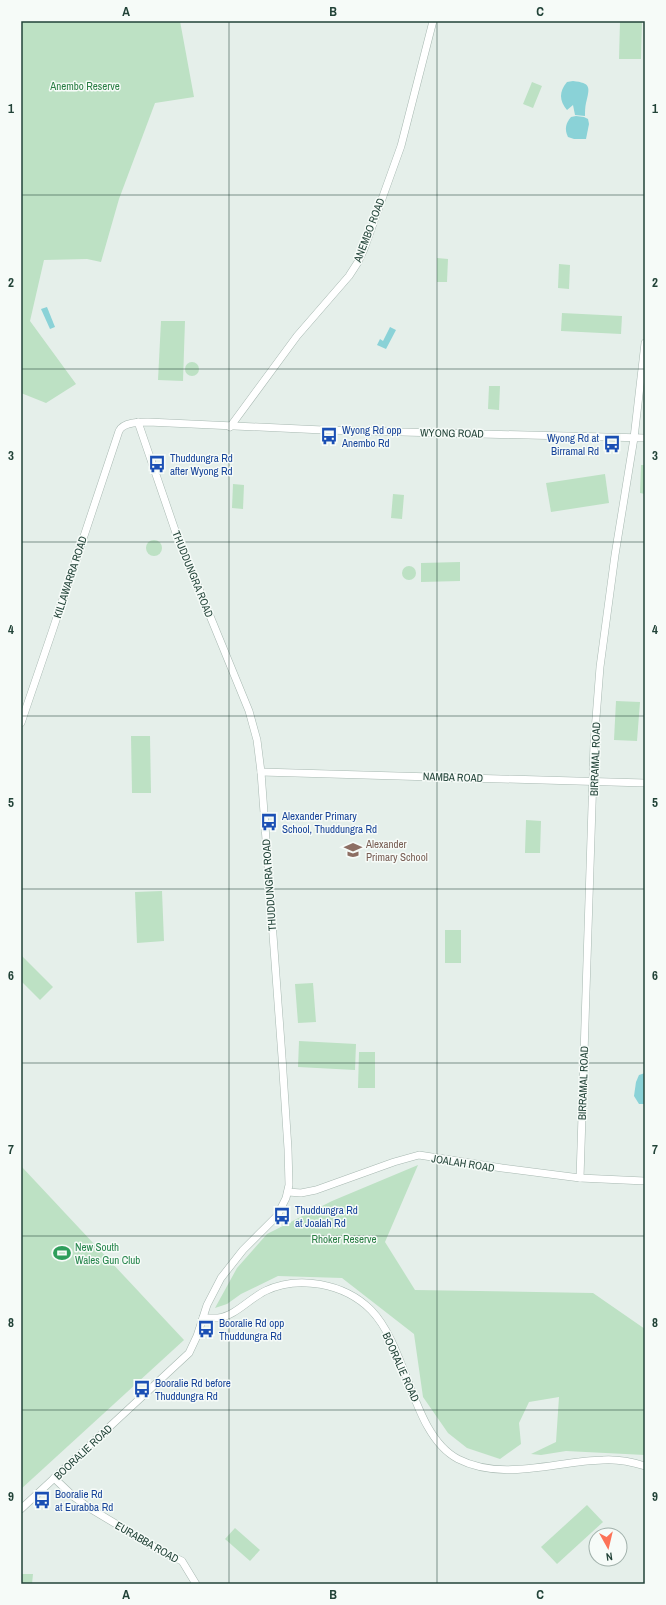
<svg xmlns="http://www.w3.org/2000/svg" width="666" height="1605" viewBox="0 0 666 1605" font-family="'Archivo Narrow',sans-serif">
	<rect width="100%" height="100%" fill="#e5efea"/>
	<!-- green -->
	<g fill="#bde1c4">
		<polygon points="21,21 180,21 194,97 155,103 119,199 101,262 87,259 44,260 30,321 76,384 46,403 21,393"/>
		<polygon points="620,21 642,21 641,59 619,59"/>
		<polygon points="532,82 542,86 533,108 523,104"/>
		<polygon points="437,258 448,259 447,282 437,282"/>
		<polygon points="559,264 570,265 569,289 558,288"/>
		<polygon points="562,313 622,316 621,334 561,331"/>
		<polygon points="161,321 185,321 183,381 158,380"/>
		<circle cx="192" cy="369" r="7"/>
		<polygon points="489,386 500,386 499,410 488,409"/>
		<polygon points="641,465 645,465 645,494 640,493"/>
		<polygon points="605,474 609,503 551,512 546,483"/>
		<polygon points="233,484 244,485 243,509 232,508"/>
		<polygon points="393,494 404,495 402,519 391,518"/>
		<circle cx="154" cy="548" r="8"/>
		<polygon points="460,562 460,581 421,582 421,563"/>
		<circle cx="409" cy="573" r="7"/>
		<polygon points="616,701 640,702 637,741 614,740"/>
		<polygon points="131,736 150,736 151,793 132,793"/>
		<polygon points="526,820 541,821 540,853 525,853"/>
		<polygon points="162,891 164,941 137,943 135,892"/>
		<rect x="445" y="930" width="16" height="33"/>
		<polygon points="21,955 53,987 40,1000 21,981"/>
		<polygon points="313,983 316,1022 298,1023 295,984"/>
		<polygon points="299,1041 356,1044 355,1070 298,1067"/>
		<polygon points="359,1052 375,1052 375,1088 358,1088"/>
		<polygon points="418,1165 385,1242 415,1290 593,1293 645,1329 645,1455 566,1451 541,1455 531,1454 556,1442 559,1397 529,1402 519,1423 521,1444 500,1459 467,1448 448,1433 423,1397 414,1334 342,1278 278,1276 241,1294 227,1304 215,1308 237,1268 267,1234 332,1201"/>
		<polygon points="21,1166 184,1340 21,1489"/>
		<polygon points="587,1505 603,1522 557,1564 541,1547"/>
		<polygon points="235,1528 260,1550 250,1561 225,1539"/>
		<polygon points="21,1574 33,1574 32,1584 21,1584"/>
	</g>
	<!-- water -->
	<g fill="#8ad2d7">
		<path d="M573 81C591 83 590 87 586 103 585 107 585 112 585 116L575 115 573 105 567 110C559 101 559 91 567 82Z"/>
		<path d="M576 116 584 117 588 119 589 124 586 139H574L568 137C564 129 566 123 571 117Z"/>
		<polygon points="47,307 55,327 50,329 41,309"/>
		<polygon points="390,327 396,330 386,349 377,345 380,339 383,341"/>
		<polygon points="645,1073 645,1104 639,1104 634,1096 636,1082 639,1075"/>
	</g>
	<g fill="none" stroke-linecap="round" stroke-linejoin="round">
		<!-- minor casing -->
		<g stroke="#a7b8b1" stroke-width="8">
			<g id="minor">
				<polyline points="230,427 297,336 349,276 358,262 364,249 401,146 433,21"/>
				<path d="M21 723 52 632 119 431C123 422 139 422 148 422L323 430 645 438"/>
				<polyline points="261,772 645,783"/>
				<polyline points="580,1178 594,744 600,667 615,555 634,438 645,343"/>
				<polyline points="288,1192 301,1193 316,1190 394,1162 419,1155 502,1168 580,1178 645,1181"/>
				<path d="M203 1318C208 1318 213 1318 218 1318 235 1316 249 1299 265 1291 298 1275 344 1283 371 1310 408 1348 412 1435 458 1459 503 1482 556 1461 603 1460 617 1459 632 1462 645 1466"/>
				<polyline points="54,1478 74,1497 91,1509 161,1551 182,1561 196,1584"/>
				<polyline points="21,1509 189,1353 197,1336 207,1305 221,1278 243,1250 277,1216 286,1198 289,1185 288,1149 282,1057 261,772 257,740 249,711 176,533 138,422"/>
			</g>
		</g>
		<!-- minor -->
		<use href="#minor" stroke="#fff" stroke-width="7"/>
	</g>
	<!-- grid -->
	<path fill="none" stroke="#224338" stroke-width="1" stroke-opacity="0.55" d="M229 21V1584M437 21V1584M21 195H645M21 369H645M21 542H645M21 716H645M21 889H645M21 1063H645M21 1236H645M21 1410H645"/>
	<!-- icons -->
	<defs>
		<g id="bus-bare" transform="scale(1.38)"><path d="M-5-6H5V4H4V6H2V4H-2V6H-4V4H-5ZM-3.5-4V0h7V-4ZM-3.5 1.2v1.5H-2V1.2ZM2 1.2v1.5H3.5V1.2Z" fill="#1a4fb4" stroke="#f6fbf8" stroke-width="2.5" paint-order="stroke"/></g>
		<g id="school-bare" transform="scale(1.38)"><path d="M0-5L7-2L0 1L-7-2ZM-4 1L0 2.5L4 1V4Q0 6-4 4Z" fill="#8d6e63" stroke="#f6fbf8" stroke-width="2.5" paint-order="stroke"/></g>
		<g id="stadium-bare" transform="scale(1.38)"><path d="M0-5a6.5 5 0 1 0 0 10a6.5 5 0 1 0 0-10ZM-3.5-1.8h7v3.6h-7Z" fill="#2e9e5b" stroke="#f6fbf8" stroke-width="2.5" paint-order="stroke"/></g>
	</defs>
	<g fill-rule="evenodd">
		<use href="#bus-bare" x="329" y="436"/>
		<use href="#bus-bare" x="612" y="444"/>
		<use href="#bus-bare" x="157" y="464"/>
		<use href="#bus-bare" x="269" y="822"/>
		<use href="#school-bare" x="353" y="850"/>
		<use href="#bus-bare" x="282" y="1216"/>
		<use href="#stadium-bare" x="62" y="1253"/>
		<use href="#bus-bare" x="206" y="1329"/>
		<use href="#bus-bare" x="142" y="1389"/>
		<use href="#bus-bare" x="42" y="1500"/>
	</g>
	<g text-anchor="middle" stroke-width="3" stroke-linejoin="round" paint-order="stroke">
		<!-- park labels -->
		<g font-size="11" fill="#297d43" stroke="#f6fbf8">
			<text x="85" y="90">Anembo Reserve</text>
			<text x="344" y="1243">Rhoker Reserve</text>
		</g>
		<!-- street labels -->
		<g font-size="11" fill="#224338" stroke="#f6fbf8">
			<text transform="translate(369 230) rotate(-69)" y="4">ANEMBO ROAD</text>
			<text transform="translate(452 433) rotate(1)" y="4">WYONG ROAD</text>
			<text transform="translate(193 574) rotate(68)" y="4">THUDDUNGRA ROAD</text>
			<text transform="translate(70 577) rotate(-72)" y="4">KILLAWARRA ROAD</text>
			<text transform="translate(595 759) rotate(-88)" y="4">BIRRAMAL ROAD</text>
			<text transform="translate(453 777) rotate(2)" y="4">NAMBA ROAD</text>
			<text transform="translate(269 885) rotate(-94)" y="4">THUDDUNGRA ROAD</text>
			<text transform="translate(583 1083) rotate(-88)" y="4">BIRRAMAL ROAD</text>
			<text transform="translate(463 1163) rotate(9)" y="4">JOALAH ROAD</text>
			<text transform="translate(401 1367) rotate(66)" y="4">BOORALIE ROAD</text>
			<text transform="translate(83 1452) rotate(-43)" y="4">BOORALIE ROAD</text>
			<text transform="translate(147 1542) rotate(30)" y="4">EURABBA ROAD</text>
		</g>
		<!-- transit labels -->
		<g font-size="11" fill="#164399" stroke="#f6fbf8" text-anchor="start">
			<text x="342" y="434">Wyong Rd opp<tspan x="342" dy="13">Anembo Rd</tspan></text>
			<text x="599" y="442" text-anchor="end">Wyong Rd at<tspan x="599" dy="13">Birramal Rd</tspan></text>
			<text x="170" y="462">Thuddungra Rd<tspan x="170" dy="13">after Wyong Rd</tspan></text>
			<text x="282" y="820">Alexander Primary<tspan x="282" dy="13">School, Thuddungra Rd</tspan></text>
			<text x="295" y="1214">Thuddungra Rd<tspan x="295" dy="13">at Joalah Rd</tspan></text>
			<text x="219" y="1327">Booralie Rd opp<tspan x="219" dy="13">Thuddungra Rd</tspan></text>
			<text x="155" y="1387">Booralie Rd before<tspan x="155" dy="13">Thuddungra Rd</tspan></text>
			<text x="55" y="1498">Booralie Rd<tspan x="55" dy="13">at Eurabba Rd</tspan></text>
		</g>
		<!-- education labels -->
		<g font-size="11" fill="#785e54" stroke="#f6fbf8" text-anchor="start">
			<text x="366" y="848">Alexander<tspan x="366" dy="13">Primary School</tspan></text>
		</g>
		<!-- leisure labels -->
		<g font-size="11" fill="#27864d" stroke="#f6fbf8" text-anchor="start">
			<text x="75" y="1251">New South<tspan x="75" dy="13">Wales Gun Club</tspan></text>
		</g>
	</g>
	<!-- border -->
	<rect width="666" height="1605" fill="none" stroke="#f6fbf8" stroke-width="44"/>
	<!-- north arrow -->
	<g transform="translate(608 1547) rotate(172)"><circle r="19" fill="#f6fbf8" stroke="#a1b1ab"/>
	<path d="M0-3L7 15L0 10L-7 15Z" fill="#fc7257"/>
	<text y="-6" font-size="11" font-weight="bold" text-anchor="middle" fill="#224338">N</text>
	</g>
	<rect x="22" y="22" width="622" height="1561" fill="none" stroke="#224338" stroke-width="1.5"/>
	<g font-size="13" text-anchor="middle" font-weight="bold" fill="#224338">
		<text x="126" y="16">A</text>
		<text x="333" y="16">B</text>
		<text x="540" y="16">C</text>
		<text x="11" y="113">1</text>
		<text x="655" y="113">1</text>
		<text x="11" y="287">2</text>
		<text x="655" y="287">2</text>
		<text x="11" y="460">3</text>
		<text x="655" y="460">3</text>
		<text x="11" y="634">4</text>
		<text x="655" y="634">4</text>
		<text x="11" y="807">5</text>
		<text x="655" y="807">5</text>
		<text x="11" y="980">6</text>
		<text x="655" y="980">6</text>
		<text x="11" y="1154">7</text>
		<text x="655" y="1154">7</text>
		<text x="11" y="1327">8</text>
		<text x="655" y="1327">8</text>
		<text x="11" y="1501">9</text>
		<text x="655" y="1501">9</text>
		<text x="126" y="1599">A</text>
		<text x="333" y="1599">B</text>
		<text x="540" y="1599">C</text>
	</g>
</svg>
